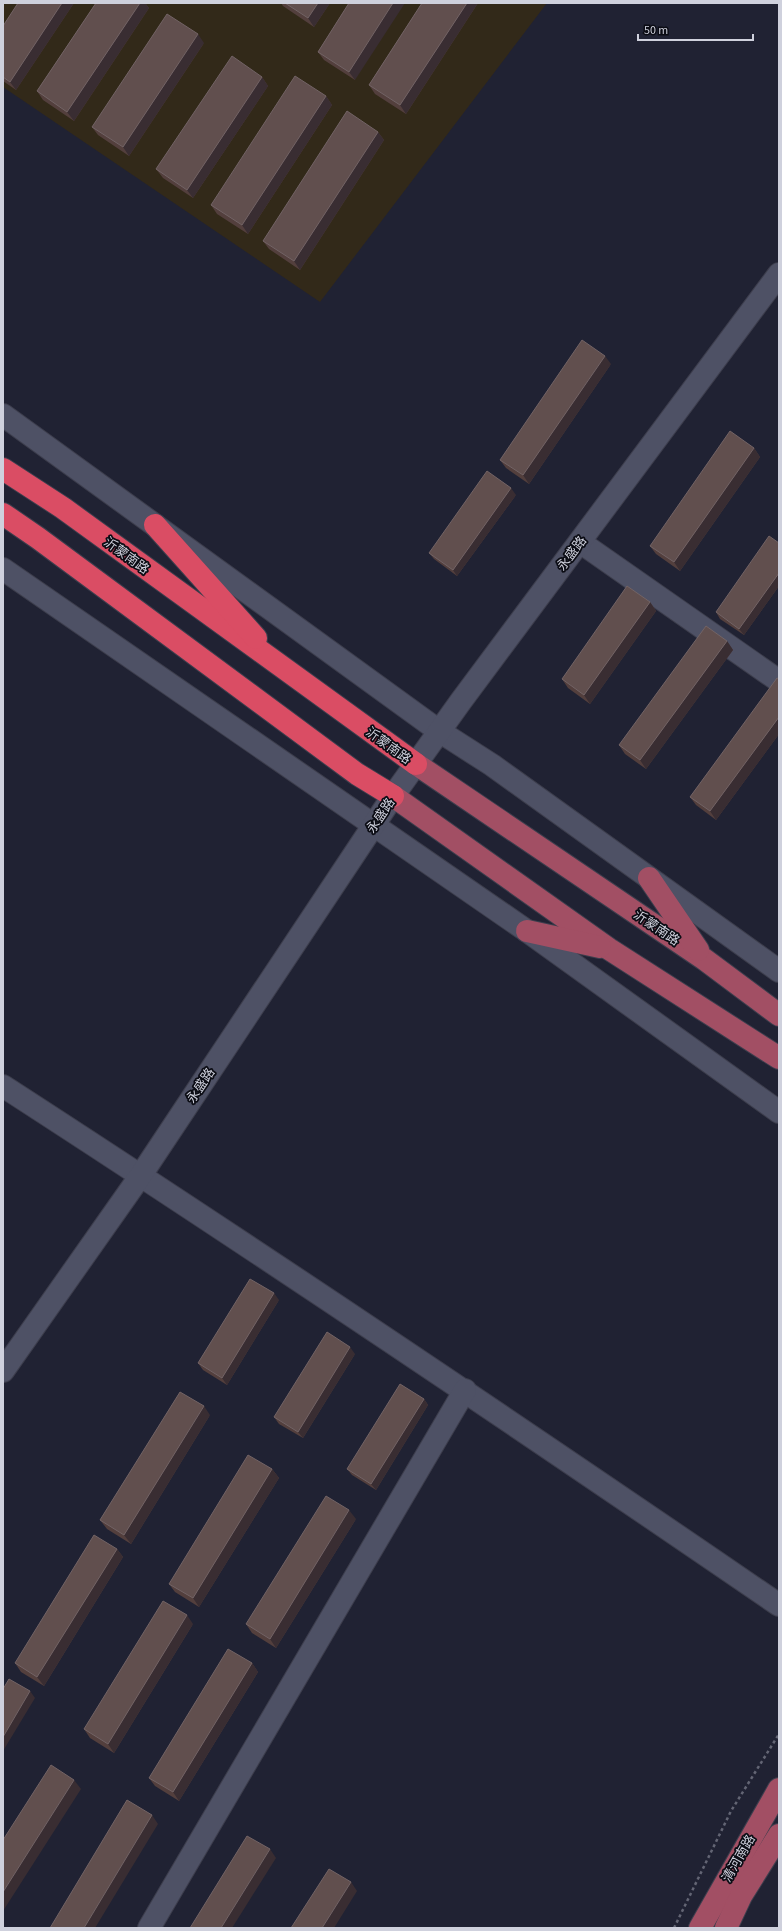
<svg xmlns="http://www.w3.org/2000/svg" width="782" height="1931" viewBox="0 0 782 1931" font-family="'Source Sans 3','Noto Sans SC',sans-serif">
	<rect width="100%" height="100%" fill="#202233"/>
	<!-- commercial -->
	<polygon fill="#322919" points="3,3 547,3 320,302 3,87"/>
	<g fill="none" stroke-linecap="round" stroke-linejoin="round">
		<!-- minor casing -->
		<g stroke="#3d3e4d" stroke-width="24">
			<g id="minor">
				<polyline points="3,415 439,731 492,765 779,971"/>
				<polyline points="580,542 779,681"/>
				<polyline points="3,569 527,931 779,1112"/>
				<path d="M3 1086C264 1255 522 1429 779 1605"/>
				<polyline points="3,1371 141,1175 393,796 461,701 779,274"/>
				<polyline points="149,1928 465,1390"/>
			</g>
		</g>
		<!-- major casing -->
		<g stroke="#3d3e4d" stroke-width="24">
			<g id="major">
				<polyline points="416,764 704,959 779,1015"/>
				<polyline points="393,796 609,949 779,1058"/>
				<polyline points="649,878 698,950"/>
				<polyline points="527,931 600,947"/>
				<polyline points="700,1928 779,1789"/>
				<polyline points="726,1928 741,1896 779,1835"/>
			</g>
		</g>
		<!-- highway casing -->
		<g stroke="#3d3e4d" stroke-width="24">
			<g id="highway">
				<polyline points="3,469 63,508 416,764"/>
				<polyline points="3,514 38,538 357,774 393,796"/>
				<polyline points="155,525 256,638"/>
			</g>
		</g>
		<!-- path -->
		<polyline stroke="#636574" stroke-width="2.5" stroke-dasharray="3 3" stroke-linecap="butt" points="674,1928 731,1811 779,1734"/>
		<!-- minor -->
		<use href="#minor" stroke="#4e5165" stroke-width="22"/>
		<!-- major -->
		<use href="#major" stroke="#a24f64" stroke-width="22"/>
		<!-- highway -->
		<use href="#highway" stroke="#da4d64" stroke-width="22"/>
	</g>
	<!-- wall -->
	<g fill="#533f3d">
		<polygon points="18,3 74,3 16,90 3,81 3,26"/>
		<polygon points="96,3 145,3 149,8 74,121 43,100 37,91"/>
		<polygon points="281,3 330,3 314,27 283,6"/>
		<polygon points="349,3 355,80 324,60 318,52"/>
		<polygon points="422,3 478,3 406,114 375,94 369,85"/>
		<polygon points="204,43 129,156 98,135 92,127"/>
		<polygon points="262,77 268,86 193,198 163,178 156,169"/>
		<polygon points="326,96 332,105 248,234 217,214 211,205"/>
		<polygon points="378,132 384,140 300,270 269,249 263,241"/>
		<polygon points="611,364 529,484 506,468 500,460"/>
		<polygon points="754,448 760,457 680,571 656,554 650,546"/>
		<polygon points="516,495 457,576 434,559 429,553"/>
		<polygon points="779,543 779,586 744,635 720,619 716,612"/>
		<polygon points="650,602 656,611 590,704 568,688 562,679"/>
		<polygon points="727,641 733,650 646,769 625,754 619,745"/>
		<polygon points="779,679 779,734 716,820 696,805 690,797"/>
		<polygon points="279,1300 227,1385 203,1370 198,1363"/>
		<polygon points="355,1354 303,1438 279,1424 274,1417"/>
		<polygon points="424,1399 428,1405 376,1490 352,1475 347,1469"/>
		<polygon points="210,1415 131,1544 107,1529 100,1520"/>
		<polygon points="272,1469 279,1478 199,1607 175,1592 169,1584"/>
		<polygon points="356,1519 276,1648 252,1633 246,1624"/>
		<polygon points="117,1549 123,1557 44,1686 21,1672 15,1663"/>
		<polygon points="193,1624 114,1753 90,1738 84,1729"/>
		<polygon points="252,1663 258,1672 179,1801 155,1786 149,1778"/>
	</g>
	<!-- shaded-wall -->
	<g fill="#392d32">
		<polygon points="62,3 74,3 16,90 10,82"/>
		<polygon points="140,3 145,3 149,8 74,121 67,112"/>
		<polygon points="318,3 330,3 314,27 308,18"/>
		<polygon points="393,3 405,3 355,80 349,72"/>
		<polygon points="467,3 478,3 406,114 400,105"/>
		<polygon points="198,34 204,43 129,156 123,147"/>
		<polygon points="262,77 268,86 193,198 187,190"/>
		<polygon points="326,96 332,105 248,234 242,225"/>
		<polygon points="378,132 384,140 300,270 294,261"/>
		<polygon points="605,356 611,364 529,484 523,475"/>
		<polygon points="754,448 760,457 680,571 674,562"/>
		<polygon points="511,488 516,495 457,576 453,570"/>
		<polygon points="779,573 779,586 744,635 739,629"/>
		<polygon points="650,602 656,611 590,704 584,695"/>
		<polygon points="727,641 733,650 646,769 640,760"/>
		<polygon points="779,717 779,734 716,820 710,811"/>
		<polygon points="274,1293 279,1300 227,1385 222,1378"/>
		<polygon points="350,1347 355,1354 303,1438 298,1432"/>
		<polygon points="424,1399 428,1405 376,1490 371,1484"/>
		<polygon points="204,1406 210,1415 131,1544 124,1535"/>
		<polygon points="272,1469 279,1478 199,1607 193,1598"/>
		<polygon points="349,1510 356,1519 276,1648 270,1639"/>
		<polygon points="117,1549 123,1557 44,1686 37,1677"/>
		<polygon points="187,1615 193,1624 114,1753 108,1744"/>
		<polygon points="252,1663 258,1672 179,1801 173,1792"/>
		<polygon points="30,1691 35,1698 3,1751 3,1737"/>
		<polygon points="74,1780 81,1789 3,1911 3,1892"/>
		<polygon points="152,1815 158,1824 95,1928 84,1928"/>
		<polygon points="270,1849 276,1858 232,1928 221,1928"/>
		<polygon points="351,1882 357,1891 334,1928 322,1928"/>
	</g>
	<!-- building -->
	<g fill="#614f4e" stroke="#726365">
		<polygon points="18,3 62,3 10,82 3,77 3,26"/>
		<polygon points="96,3 140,3 67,112 37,91"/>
		<polygon points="285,3 318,3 308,18"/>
		<polygon points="349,3 393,3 349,72 318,52"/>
		<polygon points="422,3 467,3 400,105 369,85"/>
		<polygon points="167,14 198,34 123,147 92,127"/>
		<polygon points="232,56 262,77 187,190 156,169"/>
		<polygon points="295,76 326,96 242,225 211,205"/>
		<polygon points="347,111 378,132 294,261 263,241"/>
		<polygon points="582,340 605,356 523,475 500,460"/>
		<polygon points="730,431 754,448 674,562 650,546"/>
		<polygon points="487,471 511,488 453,570 429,553"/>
		<polygon points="769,536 779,543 779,573 739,629 716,612"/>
		<polygon points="627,586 650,602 584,695 562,679"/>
		<polygon points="706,626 727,641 640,760 619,745"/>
		<polygon points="777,678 779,679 779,717 710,811 690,797"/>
		<polygon points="250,1279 274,1293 222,1378 198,1363"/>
		<polygon points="327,1332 350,1347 298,1432 274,1417"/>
		<polygon points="400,1384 424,1399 371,1484 347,1469"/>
		<polygon points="180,1392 204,1406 124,1535 100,1520"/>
		<polygon points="248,1455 272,1469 193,1598 169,1584"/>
		<polygon points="326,1496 349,1510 270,1639 246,1624"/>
		<polygon points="94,1535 117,1549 37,1677 15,1663"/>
		<polygon points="163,1601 187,1615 108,1744 84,1729"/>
		<polygon points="228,1649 252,1663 173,1792 149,1778"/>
		<polygon points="9,1679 30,1691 3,1737 3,1689"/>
		<polygon points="51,1765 74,1780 3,1892 3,1840"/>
		<polygon points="127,1800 152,1815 84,1928 50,1928"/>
		<polygon points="247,1836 270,1849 221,1928 190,1928"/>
		<polygon points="329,1869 351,1882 322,1928 291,1928"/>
	</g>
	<g text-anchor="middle" stroke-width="3.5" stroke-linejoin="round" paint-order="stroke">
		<!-- street labels -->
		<g font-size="13" fill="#cfd1dd" stroke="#0b0c14">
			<text transform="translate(571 553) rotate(-53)" y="5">永盛路</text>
			<text transform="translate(127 555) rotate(36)" y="5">沂蒙南路</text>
			<text transform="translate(389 745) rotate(36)" y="5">沂蒙南路</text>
			<text transform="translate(380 815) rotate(-56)" y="5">永盛路</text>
			<text transform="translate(657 927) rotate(34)" y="5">沂蒙南路</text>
			<text transform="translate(200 1085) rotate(-56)" y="5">永盛路</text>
			<text transform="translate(738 1858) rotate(-60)" y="5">清河南路</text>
		</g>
	</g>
	<!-- border -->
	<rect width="782" height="1931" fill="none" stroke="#cfd1dd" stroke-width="8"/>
	<!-- scale -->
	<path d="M638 34v6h115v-6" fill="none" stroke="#cfd1dd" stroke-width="2"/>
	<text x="644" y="34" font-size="12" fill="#cfd1dd" stroke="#0b0c14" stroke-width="3" paint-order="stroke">50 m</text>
</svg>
